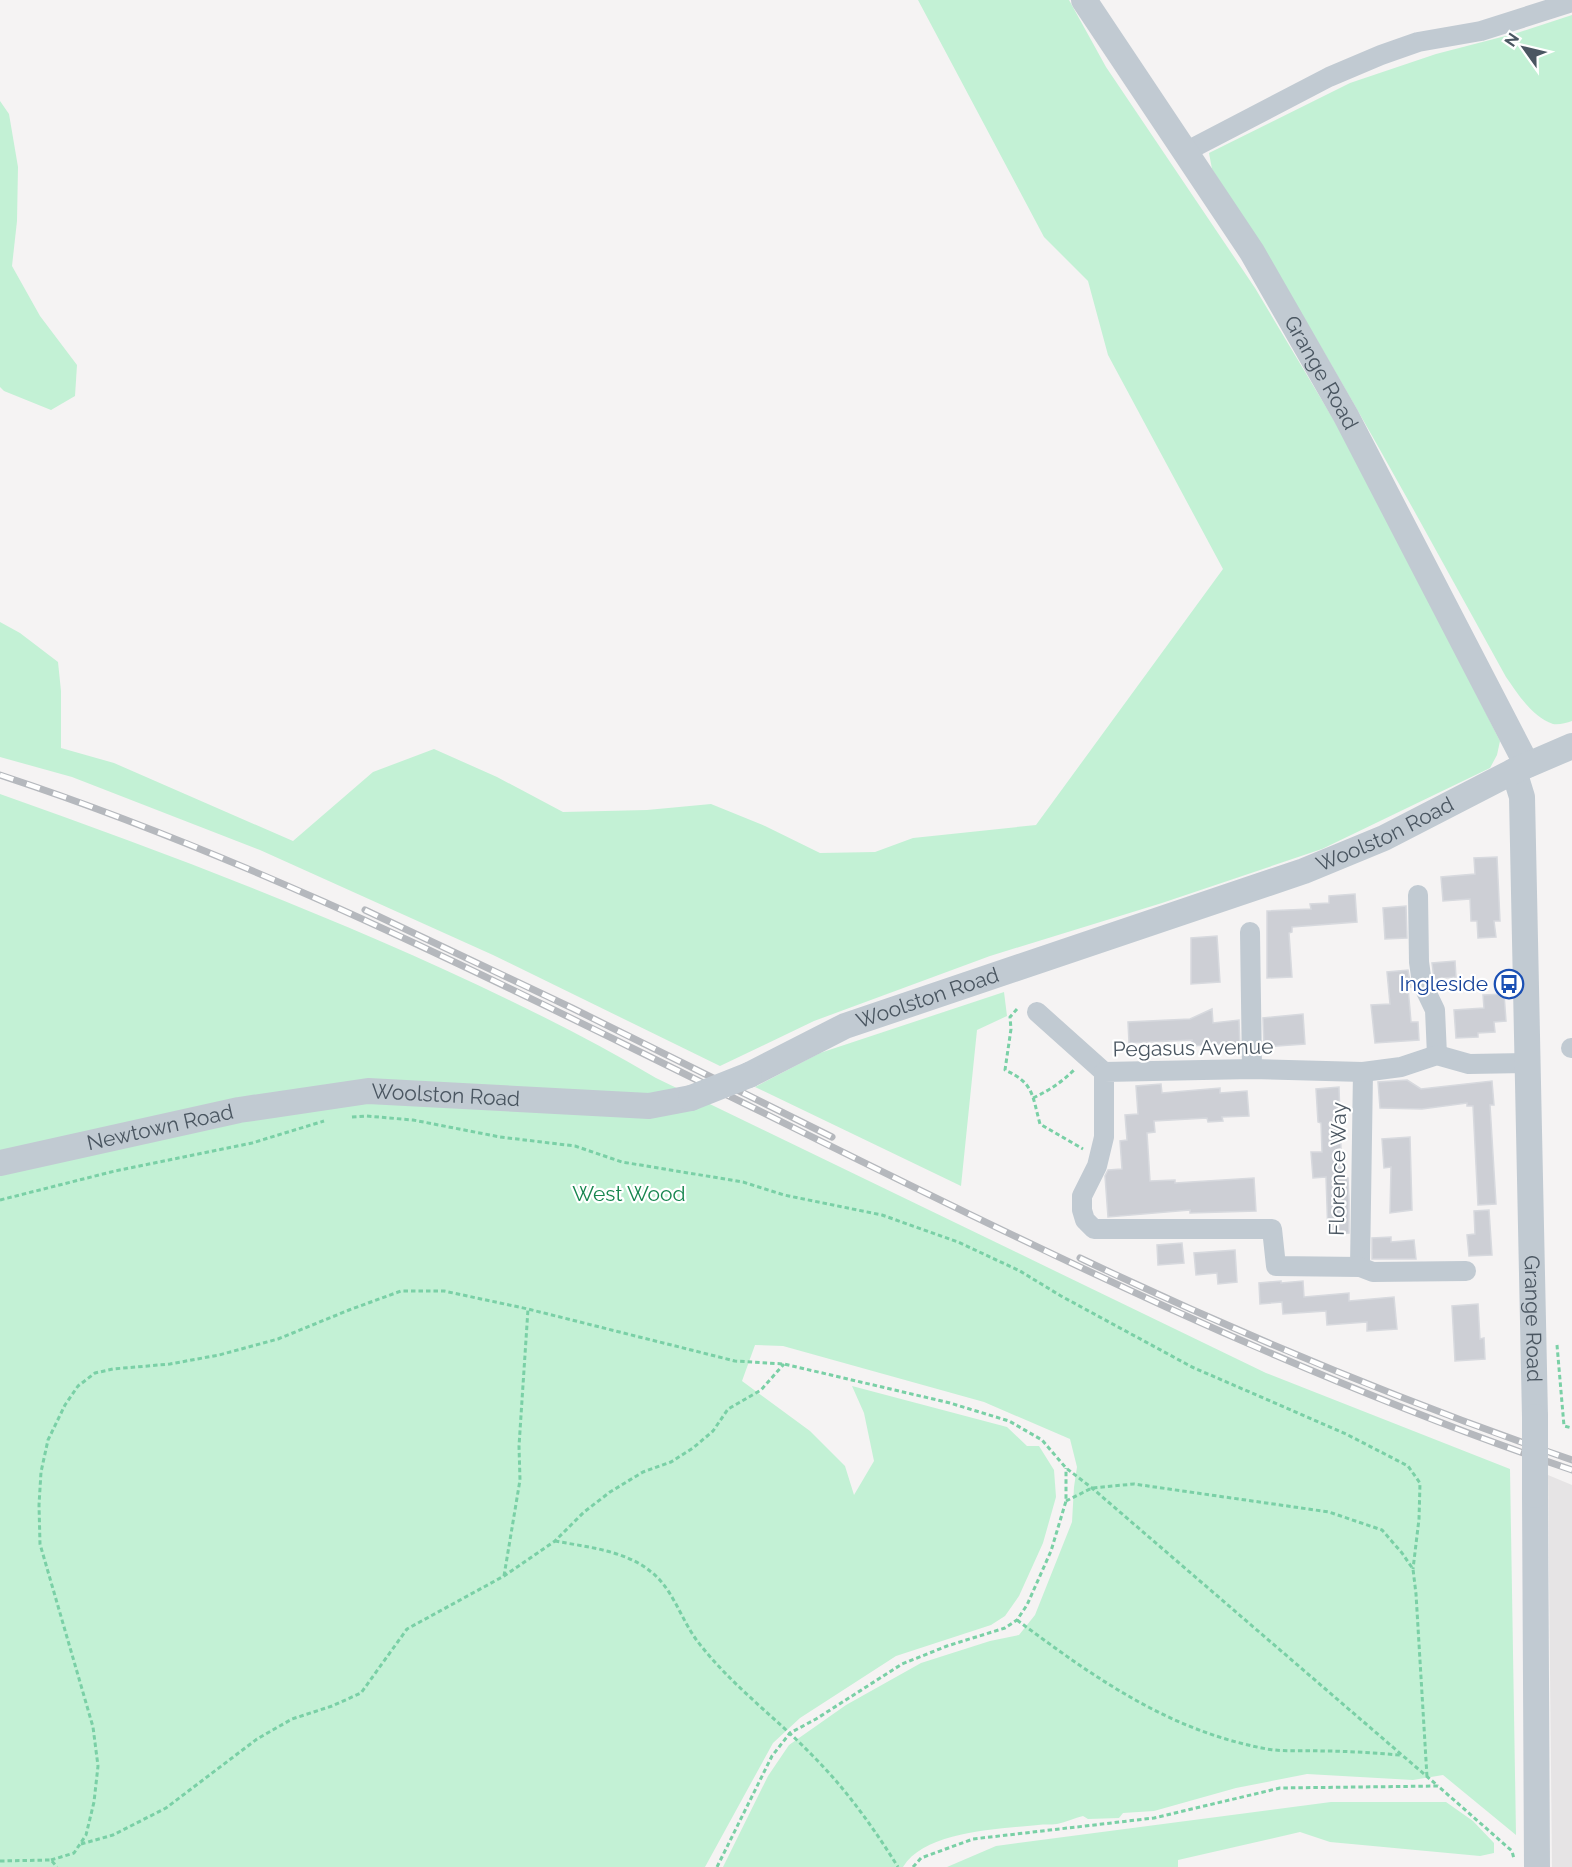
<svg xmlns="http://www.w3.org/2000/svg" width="1572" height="1867" viewBox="0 0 1572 1867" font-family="Raleway,sans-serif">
	<rect width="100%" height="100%" fill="#f5f3f3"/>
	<!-- education -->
	<polygon fill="#e6e4e5" points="1548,1475 1572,1485 1572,1867 1552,1867"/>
	<!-- green -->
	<g fill="#c3f1d5">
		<polygon points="918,0 1069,0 1106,67 1255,288 1360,464 1500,741 1497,755 1490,768 1322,849 1162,903 990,956 814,1021 720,1066 493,955 260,850 72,777 0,757 0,622 20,633 58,662 61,691 61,748 114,763 293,841 373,772 434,749 497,777 563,812 647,810 711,804 765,826 820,853 875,852 913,838 1036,825 1223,569 1108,355 1088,281 1044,237"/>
		<path d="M1572 15V721C1566 723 1559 725 1553 724 1532 717 1518 694 1506 677 1411 505 1318 333 1212 169L1209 153 1350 83 1436 54 1517 33Z"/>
		<polygon points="0,101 9,114 18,167 17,221 12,266 40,316 77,365 75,396 51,410 4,391 0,387"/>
		<path d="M0 794C128 839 255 887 380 941 474 982 568 1026 656 1078L1266 1373 1510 1469 1516 1835 1443 1775 1413 1780 1307 1774 1236 1788 1154 1811 1123 1813 1119 1818 1088 1819 1083 1816C1075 1818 1066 1822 1057 1824 1050 1825 1044 1824 1038 1825 999 1829 925 1831 903 1867H723L768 1776 789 1745 846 1705 921 1663 990 1641 1019 1635 1035 1615 1072 1522 1074 1487 1077 1467 1070 1439 984 1402 783 1346 755 1345 742 1381 810 1431 845 1466 854 1495 874 1461 864 1413 852 1386 1007 1427 1027 1446H1039L1054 1470 1056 1497 1043 1543 1019 1596 1005 1616 991 1625 896 1656 800 1718 773 1743 705 1867H0Z"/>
		<polygon points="1004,992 1007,1016 977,1030 961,1186 755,1087 820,1053"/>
		<polygon points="1331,1802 1446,1802 1473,1821 1494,1843 1494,1853 1480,1856 1330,1842 1300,1832 1178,1860 1178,1867 947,1867 996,1846"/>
	</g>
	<!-- building -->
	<g fill="#cdcfd5" stroke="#d7d9de" stroke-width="1.5">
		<polygon points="1497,857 1500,921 1494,921 1496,937 1478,938 1477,921 1471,921 1470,899 1443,901 1441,877 1475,874 1474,858"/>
		<polygon points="1355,894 1357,922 1292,927 1292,932 1289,933 1292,977 1267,978 1267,911 1311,909 1310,904 1329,903 1329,896"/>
		<polygon points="1406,906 1407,938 1385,939 1383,908"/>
		<polygon points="1217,936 1220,982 1191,984 1191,938"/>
		<polygon points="1455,961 1456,977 1434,979 1432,963"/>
		<polygon points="1408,970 1411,987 1408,987 1411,1022 1418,1022 1419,1040 1375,1043 1371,1005 1390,1004 1387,972"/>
		<polygon points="1504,994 1506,1021 1494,1022 1495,1032 1478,1033 1478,1037 1456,1038 1454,1010 1484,1008 1483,995"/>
		<polygon points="1212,1009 1213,1023 1239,1020 1240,1049 1224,1050 1224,1044 1192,1046 1192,1040 1129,1043 1128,1022 1190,1019"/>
		<polygon points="1303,1014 1305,1044 1264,1047 1263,1018"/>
		<polygon points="1407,1080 1421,1089 1492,1081 1494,1105 1490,1105 1496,1204 1478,1205 1473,1106 1467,1106 1467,1103 1422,1109 1380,1108 1378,1082"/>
		<polygon points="1161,1084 1162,1093 1220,1088 1220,1093 1247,1091 1249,1116 1222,1117 1223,1121 1208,1122 1207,1118 1154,1121 1155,1132 1147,1133 1150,1181 1175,1180 1175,1183 1254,1178 1256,1211 1190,1213 1190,1210 1108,1217 1105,1176 1108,1170 1122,1169 1120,1141 1127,1140 1125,1115 1138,1114 1136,1086"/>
		<polygon points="1339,1087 1341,1150 1345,1178 1348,1178 1349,1200 1349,1233 1328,1235 1326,1177 1313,1178 1311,1152 1322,1152 1321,1123 1318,1122 1316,1089"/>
		<polygon points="1410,1137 1412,1210 1390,1213 1391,1167 1384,1168 1382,1139"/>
		<polygon points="1489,1210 1492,1255 1469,1256 1467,1235 1475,1234 1474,1211"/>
		<polygon points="1391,1237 1391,1242 1414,1240 1416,1259 1372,1259 1372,1238"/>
		<polygon points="1182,1243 1184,1263 1158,1265 1157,1245"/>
		<polygon points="1235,1250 1237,1282 1218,1284 1217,1273 1196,1275 1194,1253"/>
		<polygon points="1281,1281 1281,1283 1303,1281 1304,1297 1349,1293 1349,1301 1394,1297 1397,1329 1367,1331 1367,1322 1327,1325 1326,1311 1283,1314 1282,1302 1260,1304 1259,1283"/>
		<polygon points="1478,1304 1480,1339 1484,1338 1485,1359 1455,1361 1452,1306"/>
	</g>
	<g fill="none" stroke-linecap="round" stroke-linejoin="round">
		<!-- path -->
		<g stroke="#7ad0a6" stroke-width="3" stroke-dasharray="4.5 3" stroke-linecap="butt">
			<path d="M1017 1009 1010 1017 1011 1029 1005 1070C1034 1083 1032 1095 1040 1124L1083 1149"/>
			<path d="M1033 1098C1050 1090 1062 1082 1075 1069"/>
			<polyline points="352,1117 366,1116 413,1120 500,1137 575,1146 622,1162 743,1182 784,1195 882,1215 958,1242 1020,1271 1061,1296 1192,1367 1346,1434 1408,1466 1420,1483 1419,1519 1413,1569"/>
			<polyline points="0,1200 115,1171 252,1143 324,1121"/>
			<polyline points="1557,1345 1564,1426 1572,1428"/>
			<polyline points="1066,1501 1092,1488 1134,1484 1329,1512 1382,1530 1402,1553 1413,1569 1416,1594 1427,1777"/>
			<path d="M555 1541C586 1547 624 1550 650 1571 673 1588 681 1620 698 1642 731 1685 775 1717 812 1755 846 1789 873 1827 898 1867"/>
			<polyline points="504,1576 520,1480 519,1446 528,1309"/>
			<path d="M1017 1620C1095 1678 1169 1731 1267 1749 1285 1752 1304 1750 1322 1751 1348 1751 1374 1753 1400 1755"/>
			<polyline points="81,1844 113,1835 166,1808 257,1739 292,1719 332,1706 361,1693 407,1629 504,1576 555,1541 584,1512 610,1492 643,1472 671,1462 693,1448 713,1431 728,1409 761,1390 784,1364"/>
			<polyline points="51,1860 74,1853 86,1835 94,1802 98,1766 93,1727 40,1544 39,1505 41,1472 48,1440 65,1405 78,1386 95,1373 113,1369 170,1364 219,1355 278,1339 349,1310 401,1291 444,1291 528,1309 735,1361 784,1364 950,1403 1009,1421 1042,1440 1066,1468 1092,1488 1438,1786"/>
			<polyline points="0,1861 51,1860 57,1867"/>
			<polyline points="717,1867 772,1756 790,1733 816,1719 902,1664 947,1646 1005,1628 1017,1620 1027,1605 1051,1551 1066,1501 1066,1468"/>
			<polyline points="913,1867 921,1858 973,1839 1154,1818 1280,1788 1438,1786 1512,1851 1514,1859"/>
		</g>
		<!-- minor -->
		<g stroke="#c1cad2" stroke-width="20">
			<polyline points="1185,152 1329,77 1381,55 1418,42 1481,31 1572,2"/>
			<polyline points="1418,895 1419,962 1422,983 1435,1010 1437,1055"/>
			<polyline points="1250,932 1252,1069"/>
			<polyline points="1037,1012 1104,1072"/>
			<polyline points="1571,1048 1572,1048"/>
			<polyline points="1360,1267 1363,1072"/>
			<polyline points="1466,1271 1373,1272 1360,1267 1276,1266 1272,1229 1094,1229 1085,1220 1082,1210 1082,1196 1097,1166 1104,1137 1104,1072 1252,1069 1363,1072 1401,1067 1437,1055 1469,1064 1527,1063"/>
		</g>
		<!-- tertiary -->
		<g stroke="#c1cad2" stroke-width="26">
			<path id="s1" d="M1084 0 1252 252 1346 416 1527 765"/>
			<path id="s2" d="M1514 771 1522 797 1535 1417"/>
			<path id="s3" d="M749 1075 845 1026 1304 871 1384 838 1514 771 1572 746"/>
			<path id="s4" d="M0 1163 239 1110 368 1091 649 1106 691 1098"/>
			<polyline points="1535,1495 1537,1867"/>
		</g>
		<!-- rail casing -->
		<g stroke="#b5b8bd" stroke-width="7">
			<g id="rail">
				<path d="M0 775C219 847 427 947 634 1049 942 1200 1247 1360 1572 1470"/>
				<polyline points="365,910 572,1008 832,1137"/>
				<path d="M1080 1258C1240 1334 1404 1402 1572 1460"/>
			</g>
		</g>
		<!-- rail -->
		<use href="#rail" stroke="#fff" stroke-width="4.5" stroke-dasharray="14" stroke-linecap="butt"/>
		<!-- tertiary-bridge -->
		<g stroke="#c1cad2" stroke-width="26">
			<polyline points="691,1098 749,1075"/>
			<polyline points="1535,1495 1535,1417"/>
		</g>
	</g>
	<!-- icons -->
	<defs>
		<g id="bus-ring" transform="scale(1.5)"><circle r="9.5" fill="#fff" stroke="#1a4fb4" stroke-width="1.5"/><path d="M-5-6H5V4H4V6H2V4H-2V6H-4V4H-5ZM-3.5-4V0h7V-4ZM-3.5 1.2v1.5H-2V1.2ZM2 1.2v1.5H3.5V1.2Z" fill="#1a4fb4"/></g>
	</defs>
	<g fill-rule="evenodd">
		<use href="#bus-ring" x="1509" y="984"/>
	</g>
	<g text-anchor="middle" stroke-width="4.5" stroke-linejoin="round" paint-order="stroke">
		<!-- street labels -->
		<g font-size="21" fill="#4a5661" stroke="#fff">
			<text dy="7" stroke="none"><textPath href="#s1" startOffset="442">Grange Road</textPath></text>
			<text dy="7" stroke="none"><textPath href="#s3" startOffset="681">Woolston Road</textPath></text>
			<text dy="7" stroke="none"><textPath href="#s3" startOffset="195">Woolston Road</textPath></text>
			<text transform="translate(1193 1048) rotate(-1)" y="7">Pegasus Avenue</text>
			<text dy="7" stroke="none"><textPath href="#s4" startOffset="453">Woolston Road</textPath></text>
			<text dy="7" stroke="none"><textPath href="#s4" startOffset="164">Newtown Road</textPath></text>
			<text transform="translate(1338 1169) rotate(-89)" y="7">Florence Way</text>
			<text dy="7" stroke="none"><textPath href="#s2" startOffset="549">Grange Road</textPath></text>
		</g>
		<!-- transit labels -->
		<g font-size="21" fill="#164399" stroke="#fff" text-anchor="end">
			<text x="1488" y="991">Ingleside</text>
		</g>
		<!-- park labels -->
		<g font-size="21" fill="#17864f" stroke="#fff">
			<text x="629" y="1201">West Wood</text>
		</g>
	</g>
	<!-- north arrow -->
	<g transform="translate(1524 48) rotate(304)" stroke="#ffffff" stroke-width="4.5" paint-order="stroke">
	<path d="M0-4.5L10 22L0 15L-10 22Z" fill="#4a5661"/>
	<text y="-9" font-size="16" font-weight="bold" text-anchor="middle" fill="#4a5661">N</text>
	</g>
</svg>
